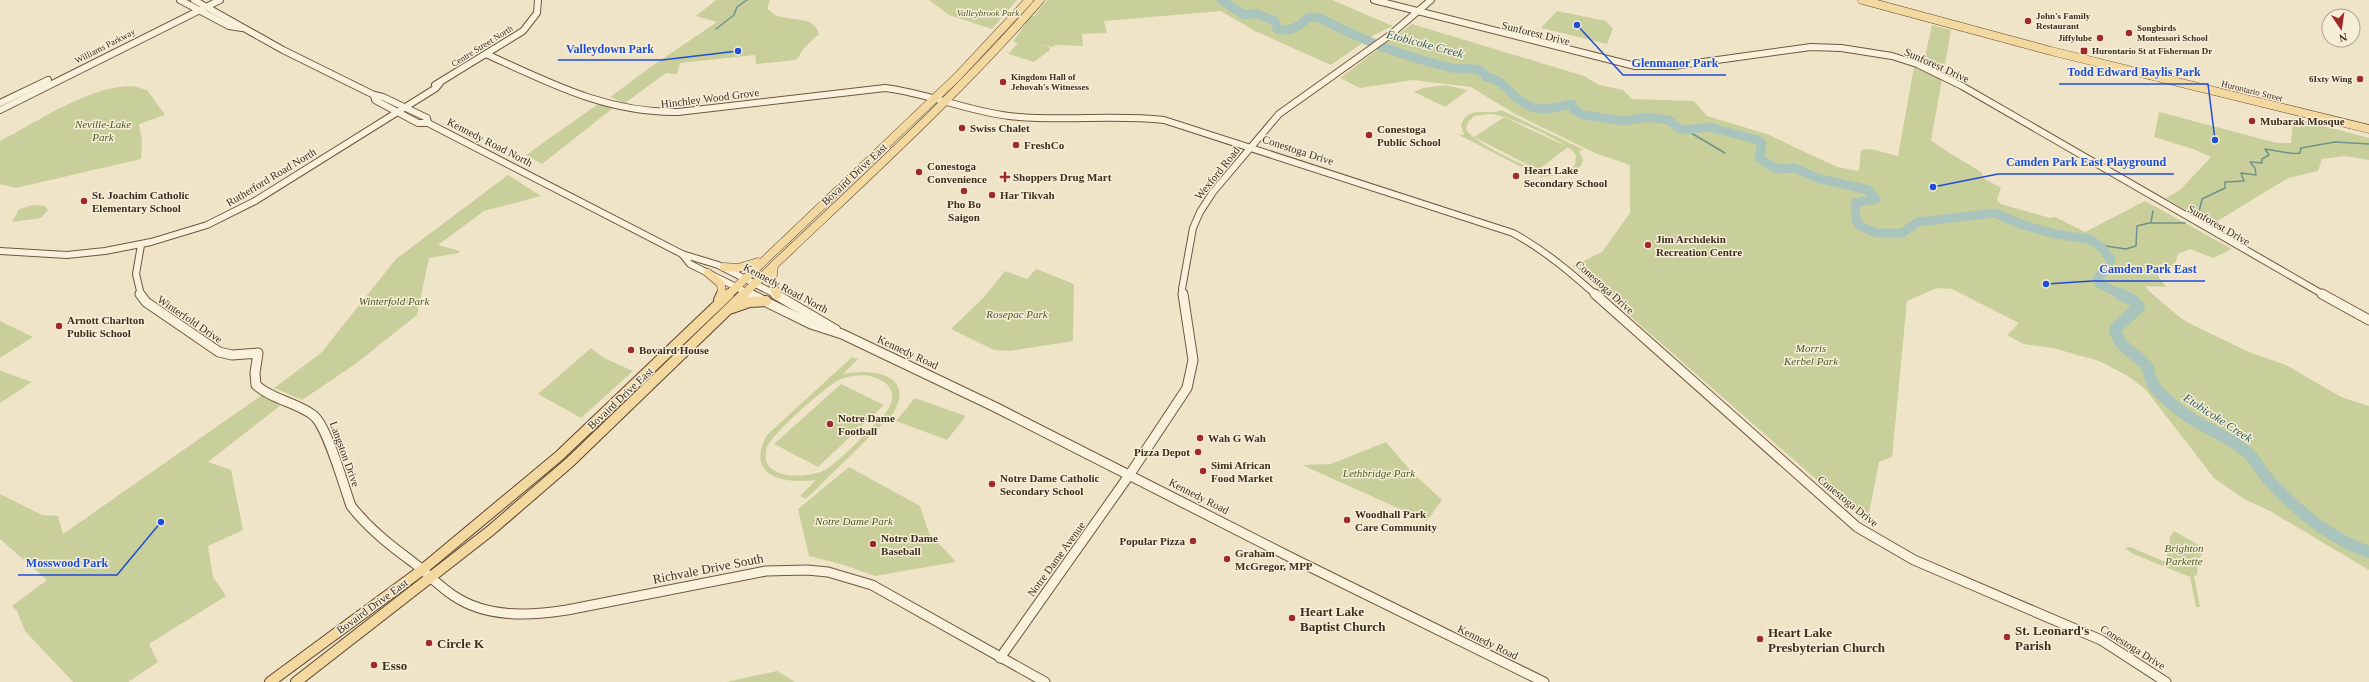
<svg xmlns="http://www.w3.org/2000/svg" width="2369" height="682" viewBox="0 0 2369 682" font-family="'Times New Roman',serif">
	<rect width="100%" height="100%" fill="#f0e4c8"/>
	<!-- green -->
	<g fill="#c9cf9b" fill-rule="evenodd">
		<path d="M716 0H770L767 9C771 11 774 15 778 16 792 21 815 16 819 34L805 47 796 60 756 64 755 55 680 63 677 74 666 73 625 103 610 97 652 66 717 22 696 16Z"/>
		<polygon points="929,0 1017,0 992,29 949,15"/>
		<polygon points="1047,0 1332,0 1393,26 1374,35 1331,65 1253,30 1221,11 1104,21 1107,33 1082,34 1083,46 1056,45 1052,47 1040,44 1049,47 1050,50 1034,62 1008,54 1018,43 1013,42 1029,18 1034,16"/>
		<polygon points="1557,11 1606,21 1613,29 1607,44 1541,28"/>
		<path d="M1412 24 1584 76 1599 85 1623 90 1632 99 1694 101 1707 116 1767 134 1837 167 1859 171 1861 150 1871 149 1898 156 1914 67 1942 80 1931 140C1947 153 1965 161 1982 173V177L2001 188 1997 200 2001 204 2050 218 2055 217 2085 232 2145 201 2232 249 2213 258 2190 249 2178 254 2174 267 2160 264 2153 269 2166 287 2145 286 2149 291 2182 319 2195 326 2249 352 2286 365 2341 397 2369 406V570L2270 511 2244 499 2214 478 2146 390 2128 376 2099 361 2053 348 2023 344 2007 335 2019 323 1952 289 1937 288 1907 301 1892 457 1879 462 1867 524 1573 266 1602 252 1630 213V165L1597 154 1515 114 1471 87 1413 80 1360 88 1340 78Z"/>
		<polygon points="1932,25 1951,30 1944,70 1924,61"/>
		<polygon points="1444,85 1468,90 1445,107 1414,92 1423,88"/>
		<path d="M133 86 147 90 165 115 139 124 142 141 141 159 16 188 0 184V141C39 121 88 86 133 86Z"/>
		<polygon points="598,104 613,108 542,164 526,155"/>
		<path d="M1501 110 1584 150 1579 151 1583 160 1581 166 1569 174 1541 177 1457 134 1464 135 1461 126C1467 103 1490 117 1501 110ZM1490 114C1505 114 1568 142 1576 155L1575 165C1569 172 1559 174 1550 173 1534 172 1473 143 1466 129L1468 122 1474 116Z"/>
		<polygon points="2159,112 2277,143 2291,143 2293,118 2369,138 2369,160 2346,156 2322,159 2318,171 2288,178 2211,225 2166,198 2180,190 2211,157 2193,149 2154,137"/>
		<polygon points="1504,117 1568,147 1538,170 1474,137"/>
		<polygon points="508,175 541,196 484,211 438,245 460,251 459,253 429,258 417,315 354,365 302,400 274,388 321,353 396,259"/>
		<polygon points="33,205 45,206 48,210 41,218 12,222 19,209"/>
		<polygon points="1036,269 1074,284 1073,341 1010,351 994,350 951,329 984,297 1005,271 1027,279"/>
		<polygon points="0,321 33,337 0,358"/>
		<polygon points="591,348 604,358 633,371 581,418 538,394"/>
		<path d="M852 357 858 359 843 374C872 368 916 374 893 414L806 499 800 496 816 480C785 484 744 477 767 435ZM865 375C890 380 901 393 884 415 866 432 849 453 828 468 810 480 756 481 767 447 772 434 827 385 841 379 849 376 857 375 865 375Z"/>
		<polygon points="0,370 4,372 32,382 0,403"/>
		<polygon points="841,384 884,405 818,467 774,444"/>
		<polygon points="262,395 281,405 208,462 231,470 243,530 208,546 213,577 226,596 149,644 158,662 128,682 73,682 25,631 17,611 12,606 47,580 0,539 0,494 42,515 58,516 63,534"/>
		<polygon points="915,398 966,416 947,440 896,421"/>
		<polygon points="1386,442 1411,471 1442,500 1427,521 1302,465 1331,464"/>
		<polygon points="849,467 920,506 929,533 956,562 875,576 844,565 809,556 798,509"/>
		<polygon points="2174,531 2201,546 2204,551 2198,560 2197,575 2194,576 2200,607 2196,607 2190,577 2133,554 2125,548 2130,547 2166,562 2170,537"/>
		<polygon points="777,671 795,682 726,682"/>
	</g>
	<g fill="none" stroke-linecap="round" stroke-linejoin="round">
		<!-- stream -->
		<g stroke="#6f938a" stroke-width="1.5">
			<polyline points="716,29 734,15 737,7 747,0"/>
			<polyline points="1686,130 1725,153"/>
			<path d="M2198 216 2202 199 2225 188V182L2244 181 2241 173 2256 175 2255 168 2250 162 2262 163V159L2269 155 2265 149C2274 150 2292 155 2300 153L2301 148 2335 142 2369 144"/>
			<polyline points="2151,222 2153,211"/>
			<polyline points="2099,245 2126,249 2136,246 2137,226 2149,223 2185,223"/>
		</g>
		<!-- river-far1 -->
		<path stroke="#a9c4bc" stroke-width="9" d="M1221 0 1244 15 1255 13 1275 21 1277 29C1291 33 1299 26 1309 17L1320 18C1365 42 1403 56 1452 68 1464 71 1480 64 1486 77 1505 79 1512 99 1529 106 1542 112 1558 107 1572 104L1574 110 1584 115 1624 121 1647 117 1669 120 1678 128 1686 130 1709 127 1758 140 1762 143 1759 158 1776 169 1795 168 1817 178 1868 190 1876 199 1855 203 1856 220 1860 226 1877 233H1902L1918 222 1995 213 2023 225 2055 234 2089 239 2099 245 2111 259 2107 268 2098 278 2100 284 2122 295"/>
		<!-- river -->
		<path stroke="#a9c4bc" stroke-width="12" d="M2120 294 2134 301 2139 307 2115 329C2118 347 2134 352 2146 365 2150 370 2149 376 2152 382 2157 392 2168 401 2177 408 2198 427 2227 434 2248 453 2256 460 2260 470 2267 478 2294 508 2330 539 2369 552"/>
		<!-- secondary-far1 casing -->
		<g stroke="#6f573f" stroke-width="8">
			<g id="secondary-far1">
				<polyline points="180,0 229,26 242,28"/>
				<polyline points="194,0 283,50 374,95 383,97 427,118 428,123"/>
				<polyline points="1374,0 1635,66 1674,66 1811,47 1841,48 1892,56 1917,64 1962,86 2324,295"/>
				<path d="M486 54C550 83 606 113 678 112L885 88C927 93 967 111 1009 116 1061 122 1112 114 1164 120L1513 233C1544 250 1569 271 1596 295"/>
				<polyline points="435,85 523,31 537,13 538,0"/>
				<polyline points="374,95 375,100 418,123 428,123 682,254 718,265 777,295"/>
				<polyline points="0,103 48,80"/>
				<polyline points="0,110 220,0"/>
				<polyline points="0,251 67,255 105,251 151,242 207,225 255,201 436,88 440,83"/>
				<polyline points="682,254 690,264 752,295"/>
				<polyline points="141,295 136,274 141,245"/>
				<polyline points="1183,295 1182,289 1193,228 1200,212 1213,192 1279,114 1390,35 1431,0"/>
			</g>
		</g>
		<!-- secondary casing -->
		<g stroke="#6f573f" stroke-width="11">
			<g id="secondary">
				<path d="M140 294 146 302 219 352 232 355 258 353 255 373 256 385C273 400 296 402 313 415 327 425 344 487 351 506 369 529 391 546 414 563 428 574 440 587 454 596 487 618 529 616 567 610L766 571 807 570 828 572 872 585 1045 682"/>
				<polyline points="750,294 811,324 842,334 995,407 1292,558 1544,682"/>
				<polyline points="775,294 836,330"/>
				<polyline points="1595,294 1857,527 1914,560 2101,640 2166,682"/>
				<polyline points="2322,294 2369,320"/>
				<polyline points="1000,658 1130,474 1187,388 1193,360 1183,294"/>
			</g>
		</g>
		<!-- primary-far1 casing -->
		<g stroke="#5b4430" stroke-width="9">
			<g id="primary-far1">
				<polyline points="1862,0 2051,51 2369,129"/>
				<polyline points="774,265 772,282 777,295"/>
				<polyline points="724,267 738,268 758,262"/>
				<polyline points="708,273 721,284 722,295"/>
				<polyline points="728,295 957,77 1029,0"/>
				<path d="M743 295C843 198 949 105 1040 0"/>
			</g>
		</g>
		<!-- primary casing -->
		<g stroke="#5b4430" stroke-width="12">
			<g id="primary">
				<polyline points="719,300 722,294"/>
				<polyline points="732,308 749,302 766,301"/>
				<polyline points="270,682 422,570 559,456 729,294"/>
				<polyline points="296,682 490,531 570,462 744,294"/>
			</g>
		</g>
		<!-- secondary-far1 -->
		<use href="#secondary-far1" stroke="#faf1dc" stroke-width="6"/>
		<!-- secondary -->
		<use href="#secondary" stroke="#faf1dc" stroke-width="9"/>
		<!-- primary-far1 -->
		<use href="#primary-far1" stroke="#f3d9a0" stroke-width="8"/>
		<!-- primary -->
		<use href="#primary" stroke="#f3d9a0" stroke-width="10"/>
	</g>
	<!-- markers -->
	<g fill="#9e2a2b" stroke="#f7eed8" stroke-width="1.5">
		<circle cx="2028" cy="21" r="4"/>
		<circle cx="2129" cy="33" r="4"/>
		<circle cx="2100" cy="38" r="4"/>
		<rect x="2080" y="47" width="8" height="8" rx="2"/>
		<circle cx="2360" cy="79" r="4"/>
		<circle cx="1003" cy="82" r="4"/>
		<circle cx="2252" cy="121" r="4"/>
		<circle cx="962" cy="128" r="4"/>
		<circle cx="1369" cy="135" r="4"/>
		<circle cx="1016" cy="145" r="4"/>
		<circle cx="919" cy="172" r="4"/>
		<circle cx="1516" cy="176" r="4"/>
		<path d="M1003 171h4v4h4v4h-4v4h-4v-4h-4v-4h4z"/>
		<circle cx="964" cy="191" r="4"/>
		<circle cx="992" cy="195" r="4"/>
		<circle cx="84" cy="201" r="4"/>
		<circle cx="1648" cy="245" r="4"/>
		<circle cx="59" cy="326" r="4"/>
		<circle cx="631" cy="350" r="4"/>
		<circle cx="830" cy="424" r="4"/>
		<circle cx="1200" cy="438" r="4"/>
		<circle cx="1198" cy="452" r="4"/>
		<circle cx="1203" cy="471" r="4"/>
		<circle cx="992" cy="484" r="4"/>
		<circle cx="1347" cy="520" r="4"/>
		<circle cx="1193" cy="541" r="4"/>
		<circle cx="873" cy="544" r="4"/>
		<circle cx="1227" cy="559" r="4"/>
		<circle cx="1292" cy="618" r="4"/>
		<circle cx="2007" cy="637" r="4"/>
		<circle cx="1760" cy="639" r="4"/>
		<circle cx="429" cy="643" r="4"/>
		<circle cx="374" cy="665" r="4"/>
	</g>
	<g text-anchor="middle" stroke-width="3" stroke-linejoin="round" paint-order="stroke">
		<!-- far-park labels -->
		<g font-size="9" font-style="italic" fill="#4d5a26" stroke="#f7eed8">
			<text x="988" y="16">Valleybrook Park</text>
		</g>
		<!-- far-poi labels -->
		<g font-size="9" font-weight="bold" fill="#3d2e20" stroke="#f7eed8" text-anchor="start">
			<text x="2036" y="19">John's Family<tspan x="2036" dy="10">Restaurant</tspan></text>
			<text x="2137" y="31">Songbirds<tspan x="2137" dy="10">Montessori School</tspan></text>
			<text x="2092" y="41" text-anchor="end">Jiffylube</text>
			<text x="2092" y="54">Hurontario St at Fisherman Dr</text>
			<text x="1011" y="80">Kingdom Hall of<tspan x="1011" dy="10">Jehovah's Witnesses</tspan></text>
			<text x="2352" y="82" text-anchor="end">6Ixty Wing</text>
		</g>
		<!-- far-street labels -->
		<g font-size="9" fill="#3d2e20" stroke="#f7eed8">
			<text transform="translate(105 46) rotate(-27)" y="3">Williams Parkway</text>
			<text transform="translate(482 46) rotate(-32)" y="3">Centre Street North</text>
			<text transform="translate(2252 91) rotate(14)" y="3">Hurontario Street</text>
		</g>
		<!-- street labels -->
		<g font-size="11" fill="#3d2e20" stroke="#f7eed8">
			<text transform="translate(1536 33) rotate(14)" y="4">Sunforest Drive</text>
			<text transform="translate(1937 65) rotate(24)" y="4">Sunforest Drive</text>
			<text transform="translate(710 98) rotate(-7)" y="4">Hinchley Wood Grove</text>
			<text transform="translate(490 142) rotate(27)" y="4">Kennedy Road North</text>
			<text transform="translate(1298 150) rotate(18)" y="4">Conestoga Drive</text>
			<text transform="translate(1217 173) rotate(-51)" y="4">Wexford Road</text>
			<text transform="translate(854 174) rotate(-43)" y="4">Bovaird Drive East</text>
			<text transform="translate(271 177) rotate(-31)" y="4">Rutherford Road North</text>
			<text transform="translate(2219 225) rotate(30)" y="4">Sunforest Drive</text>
			<text transform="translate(1605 287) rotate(42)" y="4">Conestoga Drive</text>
			<text transform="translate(786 288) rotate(28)" y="4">Kennedy Road North</text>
			<text transform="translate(190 319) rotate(34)" y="4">Winterfold Drive</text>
			<text transform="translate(908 352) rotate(25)" y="4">Kennedy Road</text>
			<text transform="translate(620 398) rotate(-43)" y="4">Bovaird Drive East</text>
			<text transform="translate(345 454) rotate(70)" y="4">Langston Drive</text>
			<text transform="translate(1199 496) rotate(27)" y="4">Kennedy Road</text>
			<text transform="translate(1848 501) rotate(39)" y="4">Conestoga Drive</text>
			<text transform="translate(1056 559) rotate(-54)" y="4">Notre Dame Avenue</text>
			<text transform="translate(372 606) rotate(-36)" y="4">Bovaird Drive East</text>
			<text transform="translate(1488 642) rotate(26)" y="4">Kennedy Road</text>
			<text transform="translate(2133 647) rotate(32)" y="4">Conestoga Drive</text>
		</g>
		<!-- poi labels -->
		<g font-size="11" font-weight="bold" fill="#3d2e20" stroke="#f7eed8" text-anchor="start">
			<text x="2260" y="125">Mubarak Mosque</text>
			<text x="970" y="132">Swiss Chalet</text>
			<text x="1377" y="133">Conestoga<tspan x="1377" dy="13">Public School</tspan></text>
			<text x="1024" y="149">FreshCo</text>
			<text x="927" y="170">Conestoga<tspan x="927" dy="13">Convenience</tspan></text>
			<text x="1524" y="174">Heart Lake<tspan x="1524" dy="13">Secondary School</tspan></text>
			<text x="1013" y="181">Shoppers Drug Mart</text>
			<text x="92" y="199">St. Joachim Catholic<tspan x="92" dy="13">Elementary School</tspan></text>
			<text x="1000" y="199">Har Tikvah</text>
			<text x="964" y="208" text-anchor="middle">Pho Bo<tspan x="964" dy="13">Saigon</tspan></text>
			<text x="1656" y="243">Jim Archdekin<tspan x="1656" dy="13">Recreation Centre</tspan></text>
			<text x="67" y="324">Arnott Charlton<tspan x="67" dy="13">Public School</tspan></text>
			<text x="639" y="354">Bovaird House</text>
			<text x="838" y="422">Notre Dame<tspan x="838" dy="13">Football</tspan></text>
			<text x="1208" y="442">Wah G Wah</text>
			<text x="1190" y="456" text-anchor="end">Pizza Depot</text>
			<text x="1211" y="469">Simi African<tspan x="1211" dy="13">Food Market</tspan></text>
			<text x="1000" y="482">Notre Dame Catholic<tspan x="1000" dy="13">Secondary School</tspan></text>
			<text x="1355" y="518">Woodhall Park<tspan x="1355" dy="13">Care Community</tspan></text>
			<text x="881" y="542">Notre Dame<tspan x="881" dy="13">Baseball</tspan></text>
			<text x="1185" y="545" text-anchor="end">Popular Pizza</text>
			<text x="1235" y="557">Graham<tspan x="1235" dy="13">McGregor, MPP</tspan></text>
		</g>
		<!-- park labels -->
		<g font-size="11" font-style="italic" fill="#4d5a26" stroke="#f7eed8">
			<text x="103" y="128">Neville-Lake<tspan x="103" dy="13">Park</tspan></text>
			<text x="394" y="305">Winterfold Park</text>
			<text x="1017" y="318">Rosepac Park</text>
			<text x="1811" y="352">Morris<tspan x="1811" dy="13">Kerbel Park</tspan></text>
			<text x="1379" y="477">Lethbridge Park</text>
			<text x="854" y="525">Notre Dame Park</text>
			<text x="2184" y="552">Brighton<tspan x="2184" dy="13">Parkette</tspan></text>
		</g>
		<!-- water labels -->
		<g font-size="12" font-style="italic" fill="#2f5d5a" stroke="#f7eed8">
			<text transform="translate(1425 44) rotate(15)" y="4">Etobicoke Creek</text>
			<text transform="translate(2218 418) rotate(33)" y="4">Etobicoke Creek</text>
		</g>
		<!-- near-street labels -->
		<g font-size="13" fill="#3d2e20" stroke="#f7eed8">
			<text transform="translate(708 568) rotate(-11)" y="5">Richvale Drive South</text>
		</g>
		<!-- near-poi labels -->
		<g font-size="13" font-weight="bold" fill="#3d2e20" stroke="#f7eed8" text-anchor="start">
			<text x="1300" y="616">Heart Lake<tspan x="1300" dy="15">Baptist Church</tspan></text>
			<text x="2015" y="635">St. Leonard's<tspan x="2015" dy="15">Parish</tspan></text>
			<text x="1768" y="637">Heart Lake<tspan x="1768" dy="15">Presbyterian Church</tspan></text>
			<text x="437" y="648">Circle K</text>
			<text x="382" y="670">Esso</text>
		</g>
	</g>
	<!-- callouts -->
	<path fill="none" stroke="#1d4ed8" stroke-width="1.5" d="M738 51L662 60H558M1577 25L1623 75H1726M2215 140L2208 84H2059M1933 187L1998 174H2174M2046 284L2092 281H2205M161 522L117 575H18"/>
	<g fill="#1d4ed8" stroke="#f7eed8" stroke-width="1.5">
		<circle cx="738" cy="51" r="4"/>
		<circle cx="1577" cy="25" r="4"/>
		<circle cx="2215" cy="140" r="4"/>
		<circle cx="1933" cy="187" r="4"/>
		<circle cx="2046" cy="284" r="4"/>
		<circle cx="161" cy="522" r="4"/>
	</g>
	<g font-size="12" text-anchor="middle" font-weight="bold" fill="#1d4ed8" stroke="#f7eed8" stroke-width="3" stroke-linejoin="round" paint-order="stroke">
		<text x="610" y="53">Valleydown Park</text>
		<text x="1675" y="67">Glenmanor Park</text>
		<text x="2134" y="76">Todd Edward Baylis Park</text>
		<text x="2086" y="166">Camden Park East Playground</text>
		<text x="2148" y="273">Camden Park East</text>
		<text x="67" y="567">Mosswood Park</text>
	</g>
	<!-- north arrow -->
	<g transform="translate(2341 28) rotate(167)"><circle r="19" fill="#f7eed8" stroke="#ada18e"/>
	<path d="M0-3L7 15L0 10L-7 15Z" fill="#9e2a2b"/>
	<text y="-6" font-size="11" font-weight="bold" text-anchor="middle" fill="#3d2e20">N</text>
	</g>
</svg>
